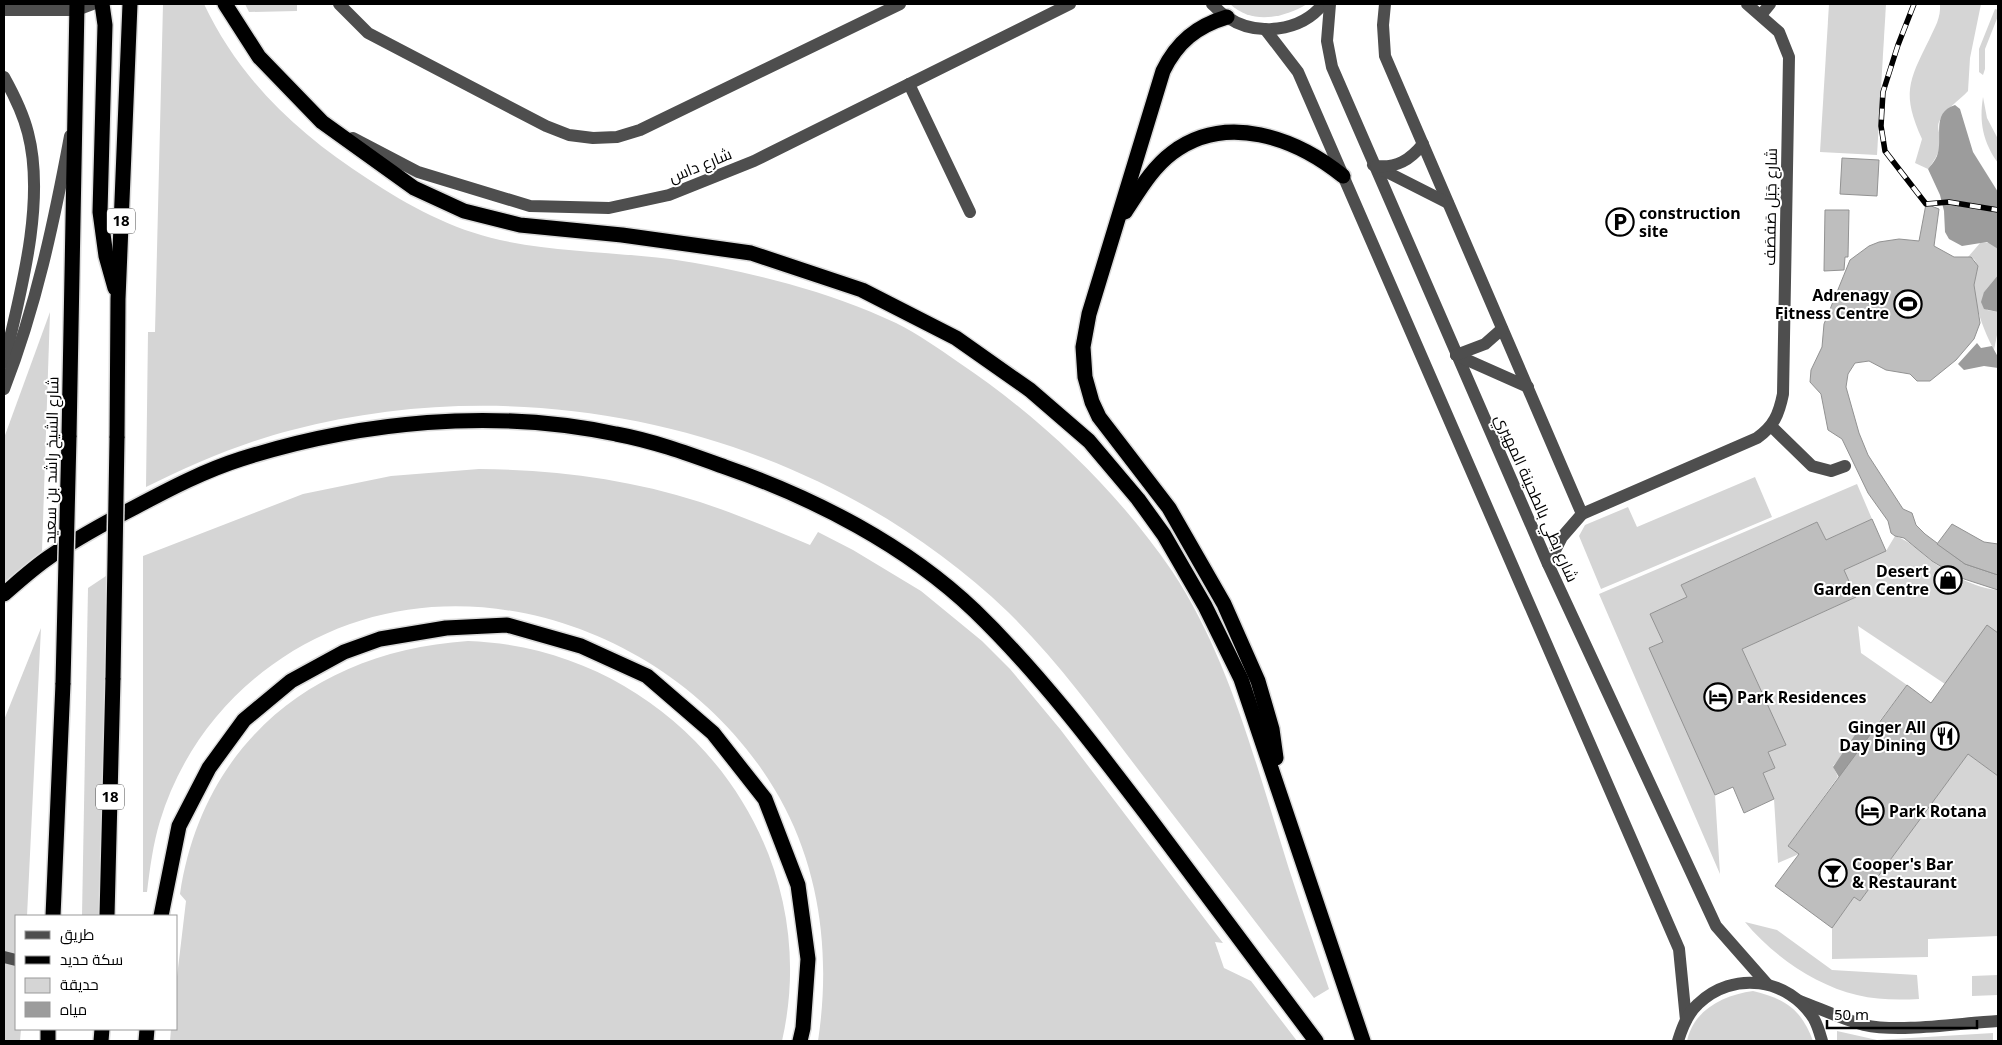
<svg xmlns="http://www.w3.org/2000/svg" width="2002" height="1045" viewBox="0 0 2002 1045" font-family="'Noto Sans',Cairo,sans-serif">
	<rect width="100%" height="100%" fill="#fff"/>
	<!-- green -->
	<g fill="#d5d5d5">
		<path d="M163 4H204C240 80 298 134 368 179 409 206 451 229 500 240 556 252 613 252 670 259 710 265 750 273 789 284 825 294 862 307 896 323 918 334 938 348 958 362 1040 417 1116 489 1172 571 1223 648 1249 740 1276 827 1292 881 1311 935 1329 989L1314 998C1257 924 1201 851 1144 777 1101 721 1059 662 1008 612 821 433 542 365 292 430 241 443 193 464 146 487L148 332H155Z"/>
		<polygon points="245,4 297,4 297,11 249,12"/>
		<path d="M1230 4H1307C1284 18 1252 25 1230 4Z"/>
		<polygon points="1829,4 1886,4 1877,155 1820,152"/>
		<path d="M1940 4H1981L1970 58 1968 91C1960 100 1943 111 1939 122 1937 126 1939 132 1940 137 1941 150 1936 159 1928 169L1915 163 1922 139C1902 94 1908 82 1929 40 1935 27 1941 18 1940 4Z"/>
		<polygon points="1995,9 1998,10 1998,16 1985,49 1985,69 1983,75 1979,72 1979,49"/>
		<path d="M1983 97 1987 118 1998 139V163C1983 142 1979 122 1983 97Z"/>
		<path d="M1981 242 1991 243 1998 249V275L1984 292 1987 310 1998 312V330L1994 350C1983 329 1976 310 1974 286 1974 275 1981 270 1974 259L1968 257Z"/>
		<polygon points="50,312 42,551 4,582 4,438"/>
		<path d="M479 469C555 470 628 479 700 502 737 514 774 530 810 545L818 532 853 550 921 591 982 641 1010 669 1060 729 1223 943 1215 942 1224 968 1251 981 1297 1041H818C830 962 822 880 785 808 691 627 445 540 272 665 219 703 179 758 160 821 153 844 150 868 147 892H143V556L303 494 391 476Z"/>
		<polygon points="1755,477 1772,517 1601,589 1579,536 1585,525 1628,507 1637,527"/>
		<polygon points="1857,484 1872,519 1826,540 1817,522 1681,585 1687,597 1650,614 1663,642 1650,648 1715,795 1720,874 1599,594"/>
		<path d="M1895 536C1910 541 1918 550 1930 560 1949 574 1975 588 1998 590V633L1987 626 1945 684 1858 626 1861 653 1907 685 1878 723 1865 729 1833 766 1838 777 1788 846 1799 854 1778 863 1774 799 1763 773 1775 768 1768 752 1785 745 1742 649 1856 597 1844 570 1886 551Z"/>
		<polygon points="109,574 102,916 82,916 88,588"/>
		<polygon points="41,628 27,916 16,916 16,1029 21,1029 20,1041 4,1041 4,720"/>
		<path d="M468 641C672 648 828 839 782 1041H170L171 1029H176V985L186 901 180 894C203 741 317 651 468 641Z"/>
		<polygon points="1968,754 1998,776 1998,936 1928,939 1928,957 1832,959 1832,928 1854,897 1860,901"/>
		<path d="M1745 922 1777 930 1832 970 1917 975 1919 999C1898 1000 1877 1000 1857 995 1815 985 1772 955 1745 922Z"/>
		<polygon points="1998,975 1998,995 1972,996 1972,976"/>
		<path d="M1753 991C1786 999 1801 1009 1813 1041H1687C1694 1009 1724 995 1753 991Z"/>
		<polygon points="1837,1031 1877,1040 1993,1033 1993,1041 1837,1041"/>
	</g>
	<!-- water -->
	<g fill="#9c9c9c">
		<path d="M1955 105 1960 109 1973 152 1998 192V249L1987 242 1962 246 1949 239 1945 232 1944 211 1940 195 1928 169C1931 165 1935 161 1937 156 1944 138 1930 113 1955 105Z"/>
		<polygon points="1998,275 1998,312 1984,309 1981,302 1984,292"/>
		<polygon points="1977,343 1981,348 1992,346 1998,357 1998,368 1984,366 1964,370 1958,364"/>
		<polygon points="1881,723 1840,779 1833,767 1857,732"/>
	</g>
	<!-- building -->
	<g fill="#bebebe" stroke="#929292">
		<polygon points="1842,158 1879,160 1877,196 1840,194"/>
		<polygon points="1926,204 1939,209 1934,246 1954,257 1971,257 1978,266 1974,285 1980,323 1974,339 1956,360 1930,381 1917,381 1910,374 1886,370 1869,361 1855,363 1848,374 1846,387 1859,433 1868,455 1903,509 1912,513 1916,525 1925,534 1965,564 1998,575 1998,590 1958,577 1932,561 1904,538 1895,536 1891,533 1888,521 1868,493 1842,439 1828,430 1821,394 1810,382 1811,370 1822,347 1824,324 1850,260 1869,246 1879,242 1899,239 1919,241"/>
		<polygon points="1825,210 1849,210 1848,257 1845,257 1844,270 1824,271"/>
		<polygon points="1872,519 1886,551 1844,570 1856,597 1742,649 1786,745 1768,752 1775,768 1763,773 1774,799 1744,813 1733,787 1715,795 1649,648 1663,642 1650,614 1687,597 1681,585 1817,522 1826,540"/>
		<polygon points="1952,524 1984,542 1998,544 1998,575 1965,564 1937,544"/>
		<polygon points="1987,625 1998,633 1998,776 1968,754 1860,901 1854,897 1832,928 1775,886 1799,854 1788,846 1907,685 1931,703"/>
	</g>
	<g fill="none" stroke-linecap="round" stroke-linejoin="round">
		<!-- highway casing -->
		<g stroke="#dbdbdb" stroke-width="18">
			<g id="highway">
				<polyline points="102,4 105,25 100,212 106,256 115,288"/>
				<polyline points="225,4 259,57 322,122 414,188 464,211 520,225 622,235 751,253 862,290 956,338 1030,390 1089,441 1138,499 1164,535 1205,606 1241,679 1363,1041"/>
				<path d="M1227 17C1197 26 1177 42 1163 71L1089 314 1083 347 1085 377 1092 402 1099 417 1169 508 1224 604 1258 681 1272 729 1276 758"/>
				<path d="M1125 212C1139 191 1152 168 1172 153 1226 112 1296 138 1343 176"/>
				<polyline points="69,437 77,4"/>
				<polyline points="117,438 118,299 130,4"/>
				<path d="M4 594C18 582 32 569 48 558 72 541 98 527 124 513 162 493 200 472 241 459 361 421 493 408 616 434 654 441 689 454 725 467 814 498 906 545 975 611 1039 673 1093 744 1147 815 1203 890 1260 966 1316 1041"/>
				<polyline points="53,916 63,683"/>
				<polyline points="107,916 113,678"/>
				<polyline points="161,916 179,826 209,768 244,720 291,681 344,652 380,639 446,628 507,625 581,646 647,676 713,733 765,799 798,885 808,959 803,1028 800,1041"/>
				<polyline points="48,1041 48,1029"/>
				<polyline points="101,1041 102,1029"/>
				<polyline points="146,1041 147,1029"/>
			</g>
		</g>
		<!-- minor -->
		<g stroke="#4e4e4e" stroke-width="12">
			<polyline points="339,4 368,33 546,126 569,135 593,138 617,137 640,130 900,4"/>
			<path d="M1212 4C1217 8 1221 14 1227 17 1256 37 1301 32 1323 4"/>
			<polyline points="1330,4 1327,41 1332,67 1548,564 1716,926 1767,984"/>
			<path d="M1385 4 1383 25 1385 56 1582 514 1757 438C1774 426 1779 414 1783 394L1789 57 1779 32 1747 4"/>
			<polyline points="4,10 77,10 93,4"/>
			<polyline points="1761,15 1770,4"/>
			<polyline points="1265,29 1298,72 1679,949 1686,1020"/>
			<path d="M4 77C14 95 23 113 28 133 46 202 20 295 4 363"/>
			<polyline points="909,84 970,212"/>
			<polyline points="353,138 418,172 530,206 609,208 669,195 754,161 1070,4"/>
			<polyline points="1373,165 1448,203"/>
			<path d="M1376 166C1397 168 1410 160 1423 144"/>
			<polyline points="1456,355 1528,387"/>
			<polyline points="1456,355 1485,344 1502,329"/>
			<path d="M4 389C36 307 54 222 70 136"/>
			<polyline points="1771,426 1812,466 1831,471 1845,466"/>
			<polyline points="1548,564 1562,537 1582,514"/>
			<polyline points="4,957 16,960"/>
			<path d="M1800 1001C1821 1009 1842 1019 1864 1025 1900 1033 1960 1023 1998 1021"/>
			<path d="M1678 1041C1682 1028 1687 1014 1698 1004 1733 970 1789 978 1814 1019 1818 1026 1820 1034 1822 1041"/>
		</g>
		<!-- highway -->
		<use href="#highway" stroke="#000" stroke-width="15"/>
		<!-- rail casing -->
		<g stroke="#000" stroke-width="5.5">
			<polyline id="rail" points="1914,4 1898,45 1883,92 1881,126 1885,151 1926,204 1949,202 1998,210"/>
		</g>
		<!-- rail -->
		<use href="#rail" stroke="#fff" stroke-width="4" stroke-dasharray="11" stroke-linecap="butt"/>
		<!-- highway-bridge casing -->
		<g stroke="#dbdbdb" stroke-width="18" stroke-linecap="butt">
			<g id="highway-bridge">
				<polyline points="113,678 117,438"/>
				<polyline points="63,683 69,437"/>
			</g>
		</g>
		<!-- highway-bridge -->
		<use href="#highway-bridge" stroke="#000" stroke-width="15"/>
	</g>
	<!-- icons -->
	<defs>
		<g id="parking-ring" transform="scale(1.4375)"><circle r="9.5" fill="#fff" stroke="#000" stroke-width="1.5"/><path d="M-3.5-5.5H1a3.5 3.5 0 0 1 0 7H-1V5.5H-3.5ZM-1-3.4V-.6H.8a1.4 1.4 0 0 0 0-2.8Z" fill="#000"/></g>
		<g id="stadium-ring" transform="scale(1.4375)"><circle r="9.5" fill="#fff" stroke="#000" stroke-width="1.5"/><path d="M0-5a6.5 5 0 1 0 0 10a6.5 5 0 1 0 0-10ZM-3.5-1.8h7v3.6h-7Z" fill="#000"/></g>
		<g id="shop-ring" transform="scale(1.4375)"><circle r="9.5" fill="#fff" stroke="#000" stroke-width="1.5"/><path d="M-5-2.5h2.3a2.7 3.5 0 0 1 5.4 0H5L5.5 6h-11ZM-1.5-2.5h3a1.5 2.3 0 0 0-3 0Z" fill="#000"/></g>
		<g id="hotel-ring" transform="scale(1.4375)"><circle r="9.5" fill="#fff" stroke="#000" stroke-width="1.5"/><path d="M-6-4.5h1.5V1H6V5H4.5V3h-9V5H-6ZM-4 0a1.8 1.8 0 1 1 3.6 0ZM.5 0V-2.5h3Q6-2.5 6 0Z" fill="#000"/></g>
		<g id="restaurant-ring" transform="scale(1.4375)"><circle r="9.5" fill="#fff" stroke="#000" stroke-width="1.5"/><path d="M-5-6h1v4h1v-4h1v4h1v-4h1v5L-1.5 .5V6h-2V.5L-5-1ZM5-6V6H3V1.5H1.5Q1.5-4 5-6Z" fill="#000"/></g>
		<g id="bar-ring" transform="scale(1.4375)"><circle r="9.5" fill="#fff" stroke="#000" stroke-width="1.5"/><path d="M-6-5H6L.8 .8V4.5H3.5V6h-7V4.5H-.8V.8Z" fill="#000"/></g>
	</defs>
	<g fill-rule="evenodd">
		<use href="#parking-ring" x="1620" y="222"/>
		<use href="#stadium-ring" x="1908" y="304"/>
		<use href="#shop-ring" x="1948" y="580"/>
		<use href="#hotel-ring" x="1718" y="697"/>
		<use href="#restaurant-ring" x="1945" y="736"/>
		<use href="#hotel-ring" x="1870" y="811"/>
		<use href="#bar-ring" x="1833" y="873"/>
	</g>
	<g text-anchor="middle" stroke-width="4" stroke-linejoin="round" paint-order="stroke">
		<!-- shield labels -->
		<g fill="#fff" stroke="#4c4c4c" stroke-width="1">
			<rect x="107" y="208.5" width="28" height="25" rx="4"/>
			<rect x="96" y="784.5" width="28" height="25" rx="4"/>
		</g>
		<g font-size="15" font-weight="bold" fill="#000">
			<text x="121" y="226">18</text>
			<text x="110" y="802">18</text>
		</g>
		<!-- street labels -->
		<g font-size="16" fill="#000" stroke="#fff">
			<text transform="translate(700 165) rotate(-22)" y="6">شارع داس</text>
			<text transform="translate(1770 207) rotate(-89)" y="6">شارع جَبَل صَفصَف</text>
			<text transform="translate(51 460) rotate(-89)" y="6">شارع الشيخ راشد بن سعيد</text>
			<text transform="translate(1537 498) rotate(66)" y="6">شارع بطي بالطحينة المهيري</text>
		</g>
		<!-- poi labels -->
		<g font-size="16" font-weight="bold" fill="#000" stroke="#fff" text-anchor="start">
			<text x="1639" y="219">construction<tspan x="1639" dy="18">site</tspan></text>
			<text x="1889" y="301" text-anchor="end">Adrenagy<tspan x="1889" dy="18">Fitness Centre</tspan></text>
			<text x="1929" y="577" text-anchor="end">Desert<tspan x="1929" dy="18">Garden Centre</tspan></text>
			<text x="1737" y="703">Park Residences</text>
			<text x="1926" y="733" text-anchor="end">Ginger All<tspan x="1926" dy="18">Day Dining</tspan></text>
			<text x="1889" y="817">Park Rotana</text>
			<text x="1852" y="870">Cooper's Bar<tspan x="1852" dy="18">&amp; Restaurant</tspan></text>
		</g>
	</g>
	<!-- border -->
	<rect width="2002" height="1045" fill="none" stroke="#000000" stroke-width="10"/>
	<!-- legend -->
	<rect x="15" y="915" width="162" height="115" fill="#ffffff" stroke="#999999"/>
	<rect x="25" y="931" width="25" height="8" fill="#4e4e4e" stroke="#999999"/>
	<text x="60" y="940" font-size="15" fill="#000000">طريق</text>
	<rect x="25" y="956" width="25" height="8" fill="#000000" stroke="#999999"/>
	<text x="60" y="965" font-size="15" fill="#000000">سكة حديد</text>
	<rect x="25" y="978" width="25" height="15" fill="#d5d5d5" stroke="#999999"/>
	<text x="60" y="990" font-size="15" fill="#000000">حديقة</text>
	<rect x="25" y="1002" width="25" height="15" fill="#9c9c9c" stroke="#999999"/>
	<text x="60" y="1015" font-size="15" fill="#000000">مياه</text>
	<!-- scale -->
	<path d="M1827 1020v8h150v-8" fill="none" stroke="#000000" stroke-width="2.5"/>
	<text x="1834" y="1020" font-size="15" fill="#000000" stroke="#ffffff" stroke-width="4" paint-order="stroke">50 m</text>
</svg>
